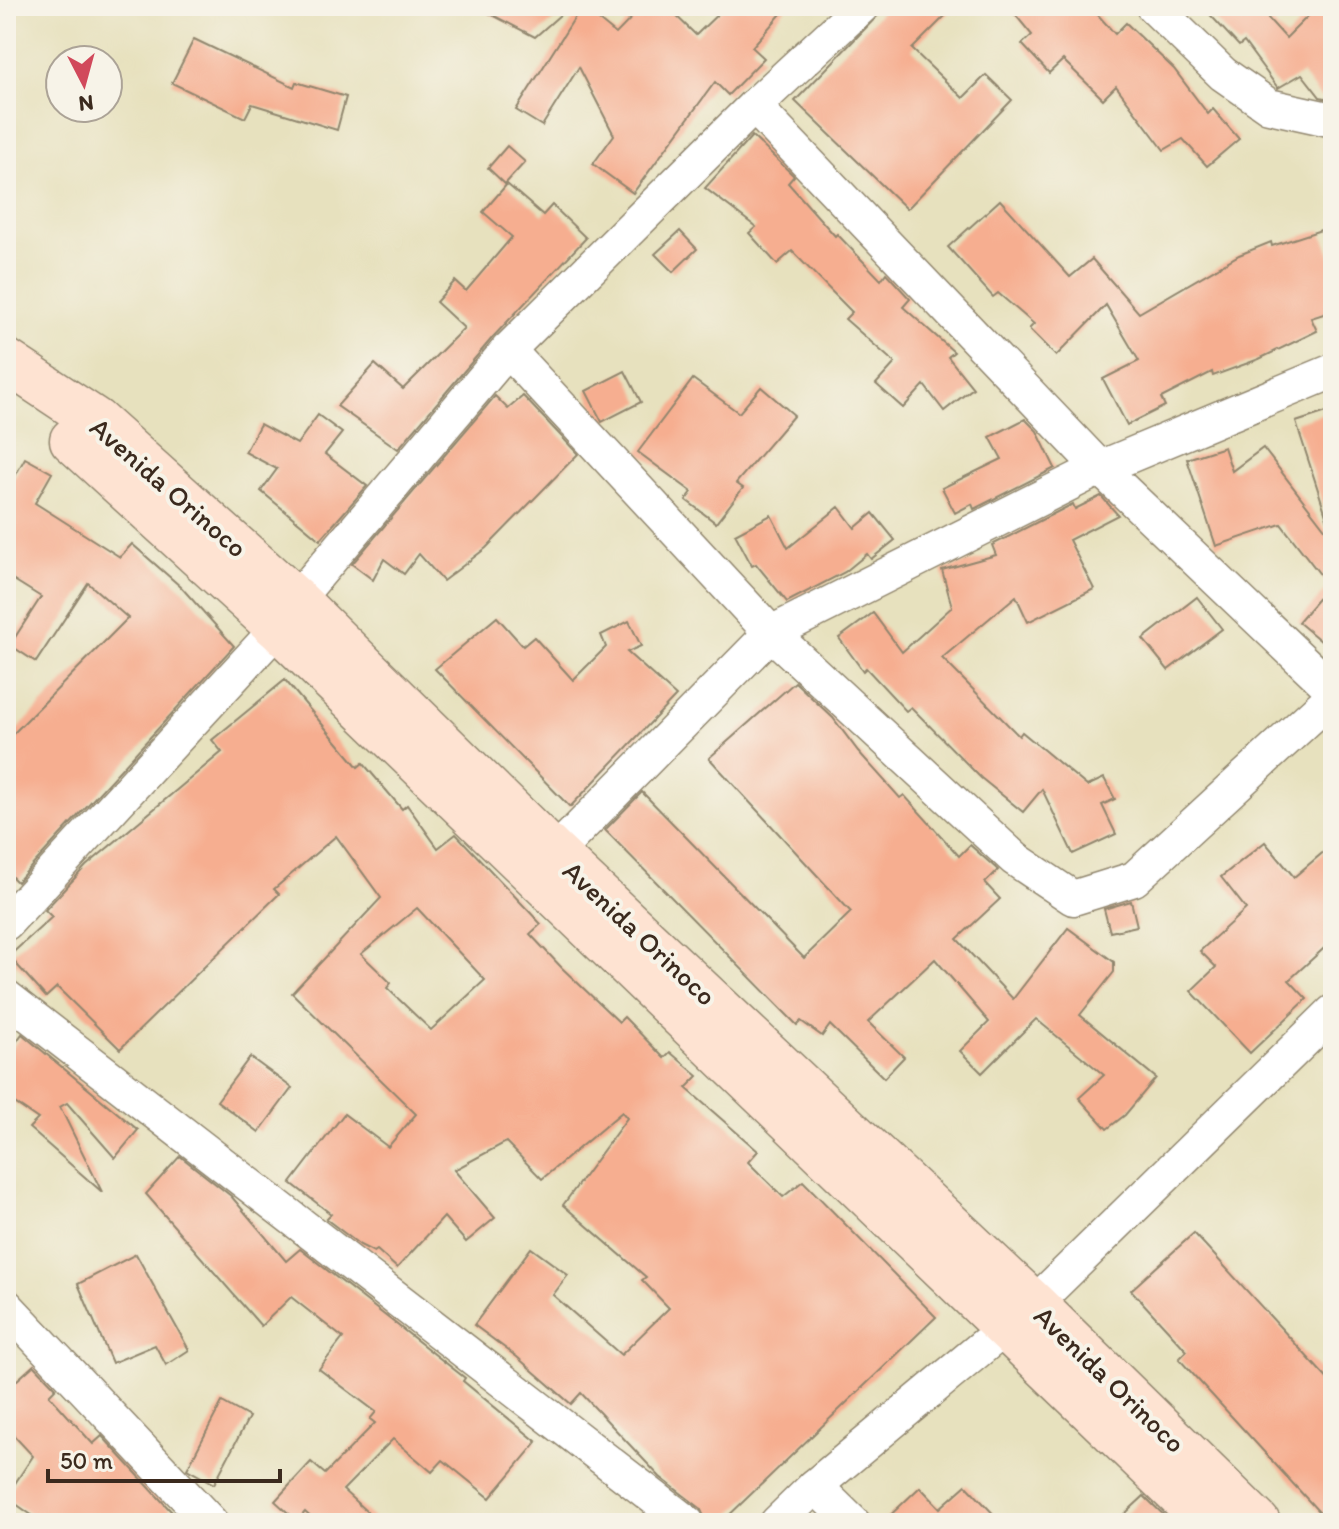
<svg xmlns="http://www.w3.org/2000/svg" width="1339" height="1529" viewBox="0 0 1339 1529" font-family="Itim,sans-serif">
<rect width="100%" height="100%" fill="#f7f3e8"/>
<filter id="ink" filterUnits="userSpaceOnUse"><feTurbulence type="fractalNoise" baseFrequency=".0125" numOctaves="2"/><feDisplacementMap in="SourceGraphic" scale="16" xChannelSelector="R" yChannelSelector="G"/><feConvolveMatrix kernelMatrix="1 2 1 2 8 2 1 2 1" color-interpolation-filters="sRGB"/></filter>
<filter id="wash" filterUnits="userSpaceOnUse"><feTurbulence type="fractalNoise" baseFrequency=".006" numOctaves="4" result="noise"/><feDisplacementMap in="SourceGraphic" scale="32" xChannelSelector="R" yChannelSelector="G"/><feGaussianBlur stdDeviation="1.8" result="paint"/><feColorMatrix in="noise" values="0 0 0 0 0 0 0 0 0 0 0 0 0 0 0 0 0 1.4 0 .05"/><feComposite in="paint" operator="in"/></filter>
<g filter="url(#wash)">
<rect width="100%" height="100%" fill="#e7e1be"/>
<g id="blocks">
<g fill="#f6ae90" fill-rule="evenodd">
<path d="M475,6h95l-35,31z"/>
<path d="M582,6l34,28 27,-28h23l30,29 30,-29h62l-36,41 12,11 -36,37 -13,-13 -82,111 -40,-29 21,-29 -35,-68 -37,59 -26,-16z"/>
<path d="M887,6h68l-43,43 51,49 23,-23 26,25 -105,109 -112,-108z"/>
<path d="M1008,6h82l25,28 11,-11 48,46 34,45 5,-5 26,30 -32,27 -24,-27 -19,11 -48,-64 -13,13 -40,-39 -14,13 -27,-29 10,-9z"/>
<path d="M1202,6h55l29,32 32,-32h15v94l-13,-3 -18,-23 -24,14 -34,-46 -5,4z"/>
<path d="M194,39l100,48 2,-5 50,15 -9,33 -85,-26 -7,14 -73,-35z"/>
<path d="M752,136l42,40 -6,7 47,53 2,-2 44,46 5,-7 24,26 -7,8 51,45 -6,5 25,31 -29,23 -20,-26 -21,23 -27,-24 19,-21 -50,-44 7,-7 -60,-61 -15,13 -28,-31 7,-6 -51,-39z"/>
<path d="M507,146l18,16 -20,22 -17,-16z"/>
<path d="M507,184l36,31 9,-10 34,33 -93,99 -95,112 -61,-43 38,-42 28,25 61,-61 -28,-26 19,-21 11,10 46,-54 -29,-25z"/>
<path d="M1000,200l70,77 22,-18 47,54 100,-58 32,-13 1,4 49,-16 12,32v49l-22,7 6,13 -58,28 -46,17 -1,-4 -51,26 4,8 -38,19 -24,-46 36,-18 -33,-56 -50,51 -27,-27 5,-5 -36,-31 -5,4 -45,-50z"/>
<path d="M680,231l17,18 -24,23 -18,-18z"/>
<path d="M625,371l16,31 -39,20 -16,-31z"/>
<path d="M693,379l46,34 22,-26 33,28 -58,68 7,5 -27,35 -30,-23 6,-8 -54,-40z"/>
<path d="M495,396l13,13 15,-13 55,58 -92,94 -43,33 -24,-27 -15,20 -20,-15 -11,21 -21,-16z"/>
<path d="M1333,410v110l-5,1 -32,-99z"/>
<path d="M318,415l24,18 -17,21 42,32 -47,54 -59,-49 16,-22 -32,-17 15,-28 37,20z"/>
<path d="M1025,419l12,12 18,37 -81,41 -2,-5 -17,9 -13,-25 60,-29 -12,-22z"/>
<path d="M1224,447l8,24 31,-23 70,91v112l-35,-29 31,-36 -48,-62 -65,22 -29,-87z"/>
<path d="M25,458l27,15 -17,30 85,54 12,-13 49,43 53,59 -217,236 -11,-11v-130l122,-123 -40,-35 -52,79 -26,-17 31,-48 -35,-22v-83z"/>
<path d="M1101,496l17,19 -49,25 25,49 -66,33 -12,-26 -74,62 77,78 3,-4 65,54 17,-8 11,21 -13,6 14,29 -43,20 -31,-65 -19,23 -42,-34 -70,-71 -5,4 -40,-43 -3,3 -24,-33 34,-25 29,39 50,-45 -10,-37 54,-15 -4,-10 81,-41 2,5z"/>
<path d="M839,507l16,21 18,-15 22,27 -24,19 -4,-5 -22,18 -58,30 -31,-38 -4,2 -17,-32 36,-19 17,33z"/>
<path d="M1197,597l25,32 -54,41 -25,-31z"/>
<path d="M497,617l26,29 11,-9 39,43 33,-33 -5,-12 28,-14 12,25 -14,6 49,44 -106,111 -135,-138z"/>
<path d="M285,680l73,87 5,-4 39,46 5,-4 31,43 18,-14 85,90 -11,10 32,34 57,54 5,-5 40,41 6,-6 28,24 -12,12 72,63 -10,11 35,35 20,-16 133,136 -215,206h-14l-7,-15 -40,-31 -79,-84 -10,11 -54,-47 -43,-32 57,-77 37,27 -15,20 68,60 48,-47 -27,-28 4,-3 -83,-72 64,-87 -5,-6 -80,67 -36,-37 -52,28 41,48 -29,24 -22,-25 -47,51 -20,-18 -3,2 -14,-7 -34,-26 5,-5 -40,-31 53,-69 44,33 28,-33 -124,-121 89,-95 -45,-62 -62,53 5,5 -159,155 -63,-62 -11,10 -37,-41 43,-39 -7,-7 41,-44 136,-114 -10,-12zM417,908l68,72 -54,50 -44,-42 4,-5 -30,-29z"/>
<path d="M795,682l38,36 25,33 42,47 4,-3 55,61 11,-11 28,25 -13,13 15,16 -43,40 56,60 55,-71 46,34v10l-34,43 76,63 -31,37 -18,14 -28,-31 25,-23 -68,-56 -54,54 -22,-22 29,-29 -54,-63 -67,63 36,35 -20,21 -54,-53 -8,11 -21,-15 -4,4 -192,-195 37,-38 162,166 47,-46 -142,-154z"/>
<path d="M1265,842l29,35 39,-33v96l-44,40 18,19 -57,54 -59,-62 25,-24 -16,-16 46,-42 -25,-32z"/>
<path d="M1131,901l6,25 -27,6 -6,-23z"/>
<path d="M22,1034l116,96 -23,28 -48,-55 -7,4 42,85 -73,-64 9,-9 -32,-22v-41z"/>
<path d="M250,1057l42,31 -33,44 -42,-31z"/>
<path d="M180,1156l51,40 55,65 14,-12 165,129 -2,3 74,61 -47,56 -47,-38 -11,12 -39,-33 -50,51 36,33h-62l-12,-11 -8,9 -22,-20 36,-39 14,12 50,-51 -5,-4 6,-7 -57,-43 24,-31 -52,-41 -30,29 -115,-132z"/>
<path d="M1194,1233l139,152v138h-4l-150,-164 8,-8 -56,-61z"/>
<path d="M136,1254l53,96 -23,15 -11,-20 -43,18 -34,-79z"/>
<path d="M34,1365l22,23 -7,7 44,49 9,-8 80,87h-139l-37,-26 27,-41 -27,-29v-37z"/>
<path d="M222,1402l27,15 -35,67 -27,-15z"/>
<path d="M966,1485l36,38h-120l38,-36 20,21z"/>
<path d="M1144,1496l28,27h-57z"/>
</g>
</g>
</g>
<g filter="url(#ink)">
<use href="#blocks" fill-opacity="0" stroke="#91866e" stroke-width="2"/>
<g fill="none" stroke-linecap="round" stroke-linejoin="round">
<g stroke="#91866e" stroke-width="37">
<g id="minor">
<path d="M1153,6l70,68 46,32 64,14"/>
<path d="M754,106l346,362 233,222"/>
<path d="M508,350l263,283 244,226 58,39 61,-19 199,-183"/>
<path d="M538,870l233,-237 329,-165 233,-97"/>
<path d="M6,923l272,-295 18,-28 212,-250 246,-244 108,-100"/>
<path d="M6,997l681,526"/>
<path d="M6,1306l205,217"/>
<path d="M815,1486l38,37"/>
<path d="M777,1523l38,-37 219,-182 299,-292"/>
</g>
</g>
<g stroke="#91866e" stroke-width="47">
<g id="secondary">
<path d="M6,361l89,59 201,180 258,253 480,451 224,219"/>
<path d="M72,440l206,188 930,895"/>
</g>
</g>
<use href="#minor" stroke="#fff" stroke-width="34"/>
<use href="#secondary" stroke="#fee3d2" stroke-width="44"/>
</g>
</g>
<g text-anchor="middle" stroke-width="8" stroke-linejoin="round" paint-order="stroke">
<g font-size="28" fill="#3b2a1e" stroke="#f7f3e8">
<text transform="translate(169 487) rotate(41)" y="10">Avenida Orinoco</text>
<text transform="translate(640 933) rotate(43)" y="10">Avenida Orinoco</text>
<text transform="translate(1110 1379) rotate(44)" y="10">Avenida Orinoco</text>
</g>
</g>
<rect width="1339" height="1529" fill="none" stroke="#f7f3e8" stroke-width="32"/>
<g transform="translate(84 84) rotate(174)"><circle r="38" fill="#f7f3e8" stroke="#aca397" stroke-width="2"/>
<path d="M0-6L14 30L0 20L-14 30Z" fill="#d1495b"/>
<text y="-12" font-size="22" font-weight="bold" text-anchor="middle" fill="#3b2a1e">N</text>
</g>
<path d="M48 1469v12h232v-12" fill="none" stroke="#3b2a1e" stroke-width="4"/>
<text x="60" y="1469" font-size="24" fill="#3b2a1e" stroke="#f7f3e8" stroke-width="6" paint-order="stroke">50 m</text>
</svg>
